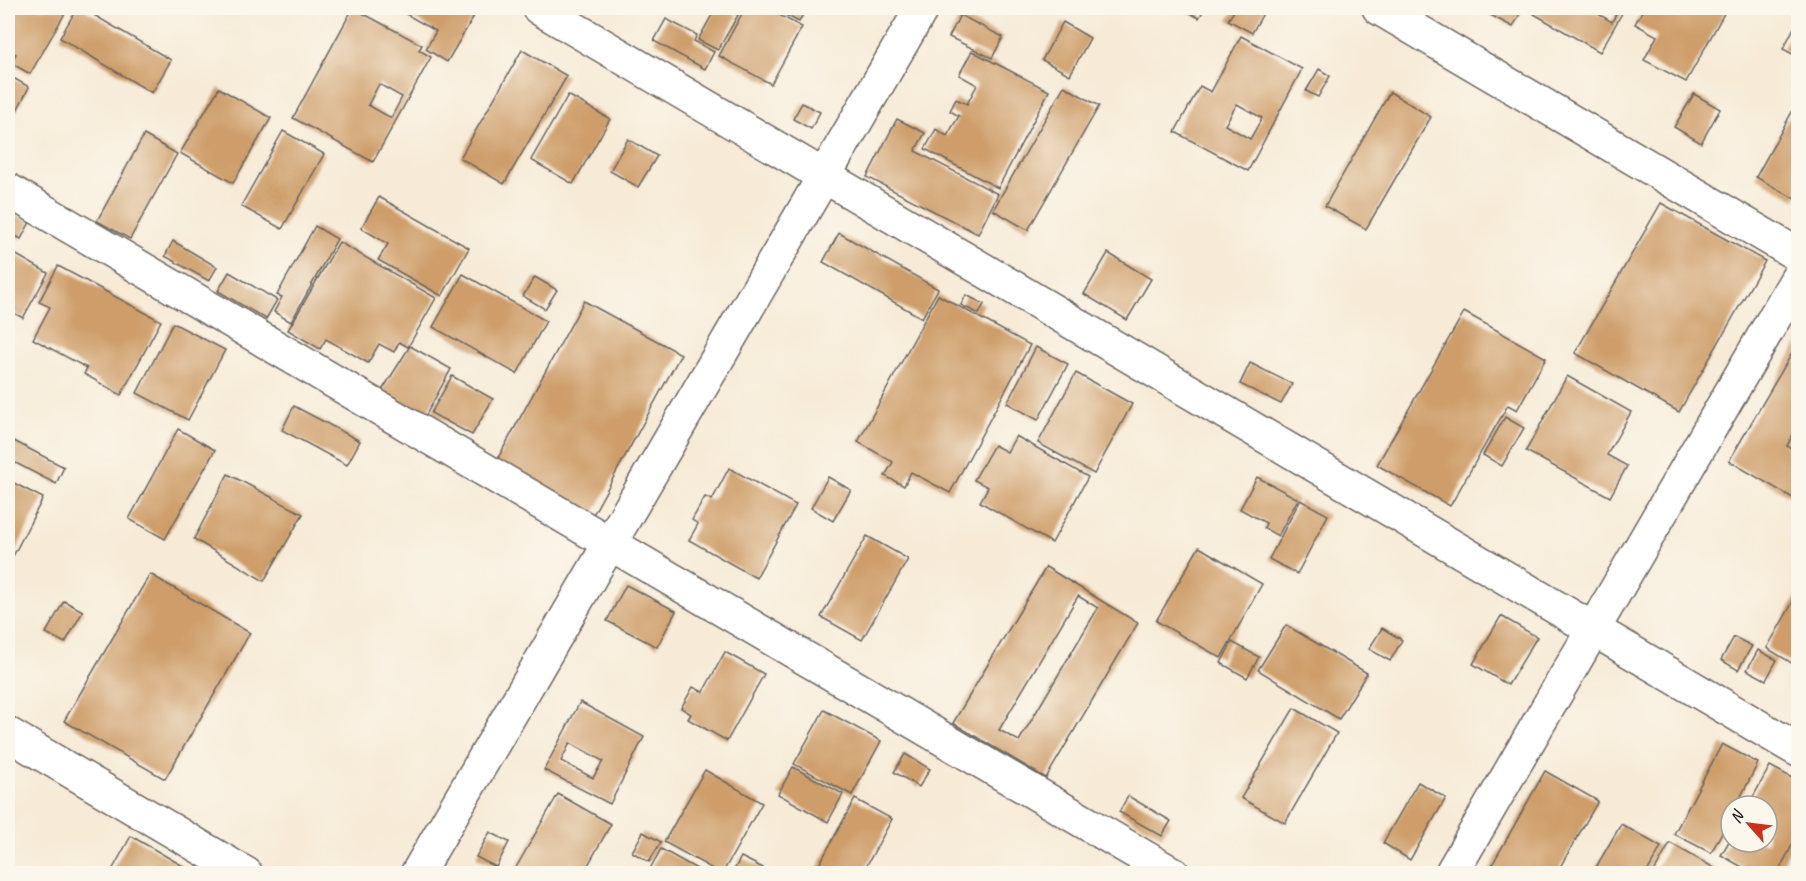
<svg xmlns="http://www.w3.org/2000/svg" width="1806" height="881" viewBox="0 0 1806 881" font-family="Caveat,sans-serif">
<rect width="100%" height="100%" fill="#fbf7ec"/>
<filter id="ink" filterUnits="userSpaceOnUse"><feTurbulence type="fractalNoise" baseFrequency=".0167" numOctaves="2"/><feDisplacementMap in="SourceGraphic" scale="12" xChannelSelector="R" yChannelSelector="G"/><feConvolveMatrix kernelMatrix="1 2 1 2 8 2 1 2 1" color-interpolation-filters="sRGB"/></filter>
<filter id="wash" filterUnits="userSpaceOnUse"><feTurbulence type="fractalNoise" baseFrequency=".008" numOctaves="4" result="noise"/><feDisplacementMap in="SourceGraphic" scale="24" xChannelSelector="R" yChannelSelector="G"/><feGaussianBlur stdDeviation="1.35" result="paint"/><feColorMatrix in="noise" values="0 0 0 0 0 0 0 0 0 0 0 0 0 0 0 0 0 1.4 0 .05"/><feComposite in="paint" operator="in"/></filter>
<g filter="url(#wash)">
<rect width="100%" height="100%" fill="#f7ebd8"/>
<g id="blocks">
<g fill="#ce9d69" fill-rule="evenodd">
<path d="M8,8h60l-38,66 -19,-11 5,-9 -8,-4z"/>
<path d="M77,8h5l89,52 -19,33 -92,-55z"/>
<path d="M353,8l69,37 -3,5 12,7 -58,105 -80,-44zM379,84l23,13 -11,21 -23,-13z"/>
<path d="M395,8h65l14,8 -27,46 -21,-13 10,-18z"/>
<path d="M716,8h8l14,7 -20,35 -20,-10z"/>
<path d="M745,8h21l36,19 -31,57 -52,-28z"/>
<path d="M772,8h34l-7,14z"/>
<path d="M1181,8h24l-6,10z"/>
<path d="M1236,8h30l-14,25 -24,-13z"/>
<path d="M1477,8h46l-10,19z"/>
<path d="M1538,8h50l24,14 7,-14h6l-25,44 -66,-38z"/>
<path d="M1644,8h83l-41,74 -42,-22 13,-24 -22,-12z"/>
<path d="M960,15l43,22 -11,21 -43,-21z"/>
<path d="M666,19l31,16 -3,6 20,11 -9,17 -51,-28z"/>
<path d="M1063,22l27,16 -20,37 -28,-15z"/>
<path d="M1796,24l2,1v32l-15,-8z"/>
<path d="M1241,36l61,33 -54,102 -73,-39 25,-46 11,6zM1237,104l25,14 -12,21 -25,-14z"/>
<path d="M522,50l45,26 -63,108 -44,-26z"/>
<path d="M972,51l77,40 -51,97 -73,-39 11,-20 11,7 12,-20 -9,-5 6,-12 11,5 10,-19 -18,-10z"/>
<path d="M1319,69l11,7 -12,21 -12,-6z"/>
<path d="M8,75l21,12 -21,41z"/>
<path d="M1064,86l35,20 -71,124 -35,-20z"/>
<path d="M219,88l52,30 -38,65 -53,-30z"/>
<path d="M1390,92l41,25 -65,112 -41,-23z"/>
<path d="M1694,94l26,15 -19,34 -27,-16z"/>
<path d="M568,95l42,24 -37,65 -42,-24z"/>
<path d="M1798,101v91l-3,7 -39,-22z"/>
<path d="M802,103l18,9 -9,17 -18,-10z"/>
<path d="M897,119l28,14 -10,18 83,43 -20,40 -111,-57z"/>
<path d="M283,131l41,23 -42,75 -41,-23z"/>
<path d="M144,135l33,19 -47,85 -33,-18z"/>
<path d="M628,139l29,17 -19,31 -28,-16z"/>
<path d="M379,197l90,51 -27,48 -64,-36 10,-16 -27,-16z"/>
<path d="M1661,203l104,58 -86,151 -104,-59z"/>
<path d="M12,212l18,10 -9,17 -13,-7v-11z"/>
<path d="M315,226l22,13 -46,83 -17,-10 8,-15 -5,-2z"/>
<path d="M839,233l99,56 -16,29 -99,-56z"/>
<path d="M173,241l44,26 -8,14 -44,-25z"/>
<path d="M339,242l97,56 -28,49 -9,-5 -5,10 -15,-8 -11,19 -42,-24 -6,10 -32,-19z"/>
<path d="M8,250l40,23 -25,45 -15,-8z"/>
<path d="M1108,253l43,26 -24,41 -43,-26z"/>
<path d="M58,266l103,55 -40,74 -37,-21 3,-6 -54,-29 17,-32 -11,-5z"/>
<path d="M229,272l48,28 -11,19 -48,-28z"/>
<path d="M463,274l83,47 -29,53 -84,-47z"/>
<path d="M535,277l22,13 -12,19 -22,-13z"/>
<path d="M938,295l92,50 -80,148 -39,-21 -7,14 -19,-10 8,-14 -35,-20z"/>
<path d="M966,295l18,9 -5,10 -18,-9z"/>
<path d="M584,301l97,53 -92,168 -97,-53z"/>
<path d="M1464,312l82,46 -29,52 -9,-5 -58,101 -73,-41z"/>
<path d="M173,323l52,27 -37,70 -51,-27z"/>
<path d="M1798,343v82l-11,21 11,6v49l-69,-40z"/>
<path d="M410,346l41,23 -30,55 -45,-24z"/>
<path d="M1036,347l32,17 -30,56 -31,-17z"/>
<path d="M1250,363l42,21 -11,20 -41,-20z"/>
<path d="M1076,373l56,31 -38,70 -56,-31z"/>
<path d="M452,376l41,23 -21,36 -41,-22z"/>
<path d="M1567,376l64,36 -24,43 20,11 -17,31 -84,-46z"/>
<path d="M294,406l66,35 -13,24 -65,-35z"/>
<path d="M1505,417l19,11 -22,38 -19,-11z"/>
<path d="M178,429l37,21 -50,89 -36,-20z"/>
<path d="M1016,436l72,41 -36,66 -72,-41 8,-15 -14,-7 20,-35 13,7z"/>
<path d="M14,441l50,26 -8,17 -48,-25v-7z"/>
<path d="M729,468l67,37 -40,73 -67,-38 9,-16 -6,-4 13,-23 7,3z"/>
<path d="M228,474l75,40 -39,67 -70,-42z"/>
<path d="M828,477l23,13 -18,31 -22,-13z"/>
<path d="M1257,477l41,22 -20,37 -14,-8 2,-5 -26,-14z"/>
<path d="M8,480l35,18 -35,68z"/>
<path d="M1300,500l28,15 -31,59 -28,-15z"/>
<path d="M867,536l41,23 -46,81 -41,-23z"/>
<path d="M1199,547l63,37 -41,74 -65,-37z"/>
<path d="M1046,567l92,56 -92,155 -93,-55zM1078,596l20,12 -79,133 -20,-11z"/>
<path d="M150,574l100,59 -85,146 -101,-58z"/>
<path d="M626,585l50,26 -19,36 -50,-26z"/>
<path d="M1798,593v74l-31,-19z"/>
<path d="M64,601l19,10 -18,32 -19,-10z"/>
<path d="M1501,616l36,21 -29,48 -35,-21z"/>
<path d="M1286,625l81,48 -28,46 -81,-49z"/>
<path d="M1382,628l20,12 -12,21 -21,-12z"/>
<path d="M1734,637l18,9 -14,24 -17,-10z"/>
<path d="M1232,642l27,15 -12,21 -26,-15z"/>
<path d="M1758,650l19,10 -11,20 -19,-10z"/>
<path d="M725,652l39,22 -37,67 -39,-22 3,-5 -10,-6 12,-21 10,5z"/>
<path d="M580,702l64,35 -34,67 -66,-34zM570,743l33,18 -10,17 -32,-17z"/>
<path d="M1294,708l43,25 -52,90 -44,-25z"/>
<path d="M824,710l57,31 -29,54 -58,-31z"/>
<path d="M1722,744l36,19 -22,43h-5v9l-20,38 -37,-19z"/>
<path d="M905,754l25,15 -11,18 -25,-15z"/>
<path d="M1770,766l28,15v53l-21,40h-23l-33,-19 10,-17v4h36v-36h-19z"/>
<path d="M793,767l50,27 -15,28 -50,-28z"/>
<path d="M705,770l57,33 -40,71 -58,-32z"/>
<path d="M1545,771l53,30 -42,73h-69z"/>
<path d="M1418,782l28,16 -36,62 -27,-17z"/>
<path d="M558,794l53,30 -28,50h-65l-4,-3z"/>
<path d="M1128,796l43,25 -9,15 -43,-24z"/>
<path d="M855,799l37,20 -30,55h-48z"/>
<path d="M1621,824l40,23 -15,27h-54z"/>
<path d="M490,832l19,10 -13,25 -20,-10z"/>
<path d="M643,832l18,10 -12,20 -17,-10z"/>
<path d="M131,836l66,38h-87z"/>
<path d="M1670,843l55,31h-72z"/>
<path d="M661,849l45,25h-59z"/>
<path d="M741,857l22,11 -2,6h-29z"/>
</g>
</g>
</g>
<g filter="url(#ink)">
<use href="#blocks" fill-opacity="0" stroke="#69645e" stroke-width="1.5"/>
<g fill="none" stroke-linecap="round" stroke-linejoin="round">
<g stroke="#69645e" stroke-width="36">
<g id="minor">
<path d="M539,8l1259,742"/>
<path d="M1379,8l419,247"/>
<path d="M8,190l1165,684"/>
<path d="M8,734l238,140"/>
<path d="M417,874l505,-866"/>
<path d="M1451,874l347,-597"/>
</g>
</g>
<use href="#minor" stroke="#fff" stroke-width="33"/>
</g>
</g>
<rect width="1806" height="881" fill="none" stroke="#fbf7ec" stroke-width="30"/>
<g transform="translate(1749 824) rotate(298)"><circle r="28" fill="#fbf7ec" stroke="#a29f99" stroke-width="1.5"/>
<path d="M0-4.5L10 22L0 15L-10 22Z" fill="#c8321e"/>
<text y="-9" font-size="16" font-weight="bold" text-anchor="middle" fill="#1c1c1c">N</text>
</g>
</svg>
